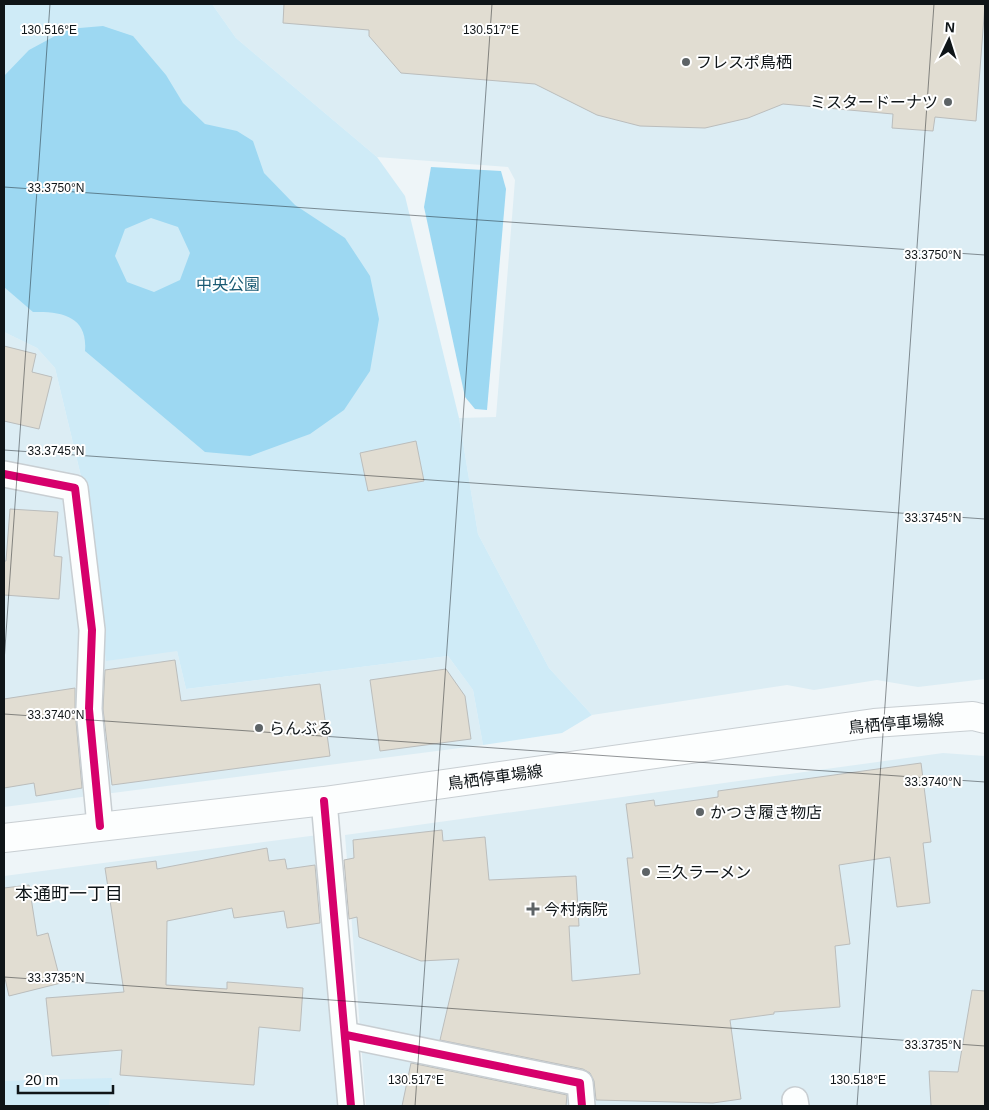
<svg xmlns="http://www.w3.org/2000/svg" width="989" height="1110" viewBox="0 0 989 1110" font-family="Arial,'Noto Sans JP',sans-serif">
<rect width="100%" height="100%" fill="#eef5f8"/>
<g fill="#dcedf4">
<path d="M212,4h773v675l-67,8 -41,-7 -63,10 -27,-5 -195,30 -43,-47 -71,-134 -19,-116 37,-1 19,-237 -7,-13 -131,-10 -141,-119z"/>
<path d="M4,332l33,16 18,20 30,125 92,158 9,38 262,-33 25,34 10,55 -479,62z"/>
<path d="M943,753l42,3v350h-619l-21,-271z"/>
<path d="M318,835l20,271h-334v-230z"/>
</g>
<g fill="#cfebf7">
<path d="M4,4h208l24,34 141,119 28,39 54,222 19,116 71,134 43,47 -30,18 -79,12 -10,-55 -25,-34 -262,33 -9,-38 -71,10 -21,-168 -30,-125 -18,-20 -33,-16z"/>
<path d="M112,1078l-3,28h-105v-25z"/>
</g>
<g fill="#9dd8f2" fill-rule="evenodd">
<path d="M103,26l30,10 33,39 17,28 22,21 32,7 16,10 11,32 31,32 50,33 25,38 9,43 -9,52 -26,39 -34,24 -60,22 -45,-4 -120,-101c3,-34 -22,-40 -52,-39l-29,-25v-211l25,-26 39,-21zM151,218l27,9 12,26 -10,27 -26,12 -27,-10 -12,-26 10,-27z"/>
<path d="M431,167l70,4 5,18 -19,221 -12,-1 -10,-12 -41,-190z"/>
</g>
<g fill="#e1ddd2" stroke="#bbbdbc">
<path d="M284,4h701l-9,117 -41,-4 -2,14 -41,-3 1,-14 -110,-10 -35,14 -43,10 -65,-2 -43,-11 -62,-31 -134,-11 -32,-37v-6l-86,-7z"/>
<path d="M4,346l32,8 -4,18 20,5 -13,52 -35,-8z"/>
<path d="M416,441l8,40 -56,10 -8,-38z"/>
<path d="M10,509l48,3 -4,44 8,1 -3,42 -55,-4v-34h2z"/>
<path d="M175,660l6,41 139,-17 10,72 -218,29 -9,-76 2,-39z"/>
<path d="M446,669l19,27 6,43 -91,12 -10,-71z"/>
<path d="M75,688v22l7,78 -46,8 -2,-13 -30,5v-89z"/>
<path d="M921,763l10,79 -8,1 7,60 -33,4 -7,-50 -51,8 11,79 -15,2 5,61 -66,5v2l-44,6 11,79 -28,4 -117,-3 -2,-19 -4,-8 -7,-4 -143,-29 19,-81 -38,2 -62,-24 -2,-20 -8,2 -5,-59 10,-2 -1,-18 89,-10 1,11 42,-4 4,43 87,-4 3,50h-10l3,55 68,-7 -13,-116h6l-7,-54 28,-4 1,6 63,-9v-6z"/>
<path d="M267,848l2,13 16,-2 2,10 28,-4 5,58 -33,5 -3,-17 -50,7 -2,-10 -65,13 -1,64 61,4v-7l76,6 -3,43 -41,-4 -5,58 -134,-10 2,-25 -70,6 -6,-58 78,-6 -19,-124 51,-7 1,8z"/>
<path d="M29,885l8,51 11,-3 13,50 -52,13 -5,-22v-86z"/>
<path d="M972,990l13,1v115h-54l-2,-35 29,1z"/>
<path d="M411,1063l156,32 -1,11h-164z"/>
</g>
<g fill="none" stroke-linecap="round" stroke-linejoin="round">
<g stroke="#c8ced2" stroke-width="28">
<g id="street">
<path d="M4,474l71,14 17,142 -3,79 11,117"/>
<path d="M324,801l27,305"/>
<path d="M346,1035l234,48 2,23"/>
<path d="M795,1100l1,6"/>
</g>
</g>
<g stroke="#c8ced2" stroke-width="30">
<path id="secondary" d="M4,838l320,-37 550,-78 99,-7 12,3"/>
</g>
<use href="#street" stroke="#fcfefe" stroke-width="25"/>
<use href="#secondary" stroke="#fcfefe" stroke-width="28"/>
<g stroke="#fff" stroke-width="11">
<g id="cycleway">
<path d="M4,474l71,14 17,142 -3,79 11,117"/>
<path d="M324,801l27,305"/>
<path d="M346,1035l234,48 2,23"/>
</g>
</g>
<use href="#cycleway" stroke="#d6006c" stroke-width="8"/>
</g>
<path fill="none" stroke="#0f1518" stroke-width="1" stroke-opacity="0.45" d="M4,187l981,68M4,450l981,69M4,662l46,-658M4,714l981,68M4,977l981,69M415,1106l77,-1102M857,1106l77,-1102"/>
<g fill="#5d6366" stroke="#fff" stroke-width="2">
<circle cx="686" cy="62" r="5"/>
<circle cx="948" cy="102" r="5"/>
<circle cx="259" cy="728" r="5"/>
<circle cx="700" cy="812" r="5"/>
<circle cx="646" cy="872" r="5"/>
<path d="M530.5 901.5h5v5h5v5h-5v5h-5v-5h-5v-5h5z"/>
</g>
<g text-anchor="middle" stroke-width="4" stroke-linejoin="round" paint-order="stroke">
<g font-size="16" fill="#0f1518" stroke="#fff" text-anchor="start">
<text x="696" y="68">フレスポ鳥栖</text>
<text x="938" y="108" text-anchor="end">ミスタードーナツ</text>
<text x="269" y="734">らんぶる</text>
<text x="710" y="818">かつき履き物店</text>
<text x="656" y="878">三久ラーメン</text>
<text x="544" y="915">今村病院</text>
</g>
<g font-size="16" fill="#1a5a73" stroke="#fff">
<text x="228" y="290">中央公園</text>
</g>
<g font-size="16" fill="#0f1518" stroke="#fff">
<text transform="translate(896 723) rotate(-5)" y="6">鳥栖停車場線</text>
<text transform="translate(495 777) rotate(-8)" y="6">鳥栖停車場線</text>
</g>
<g font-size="18" fill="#0f1518" stroke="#fff">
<text x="69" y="900">本通町一丁目</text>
</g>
</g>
<g font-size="12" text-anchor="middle" fill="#0f1518" stroke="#fff" stroke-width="4" stroke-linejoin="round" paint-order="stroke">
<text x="49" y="34">130.516°E</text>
<text x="491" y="34">130.517°E</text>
<text x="56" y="192">33.3750°N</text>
<text x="933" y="259">33.3750°N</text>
<text x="56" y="455">33.3745°N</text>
<text x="933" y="522">33.3745°N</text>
<text x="56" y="719">33.3740°N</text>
<text x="933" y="786">33.3740°N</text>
<text x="56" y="982">33.3735°N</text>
<text x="933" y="1049">33.3735°N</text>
<text x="416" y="1084">130.517°E</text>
<text x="858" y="1084">130.518°E</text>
</g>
<rect width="989" height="1110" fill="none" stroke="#0f1518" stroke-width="10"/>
<g transform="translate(949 40) rotate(4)" stroke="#ffffff" stroke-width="4" paint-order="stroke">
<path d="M0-4L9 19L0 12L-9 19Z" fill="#0f1518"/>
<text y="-8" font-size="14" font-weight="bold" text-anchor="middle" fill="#0f1518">N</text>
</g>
<path d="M18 1085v8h95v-8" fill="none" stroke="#0f1518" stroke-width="2.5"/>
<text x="25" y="1085" font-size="15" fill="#0f1518" stroke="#ffffff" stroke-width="4" paint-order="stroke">20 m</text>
</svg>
